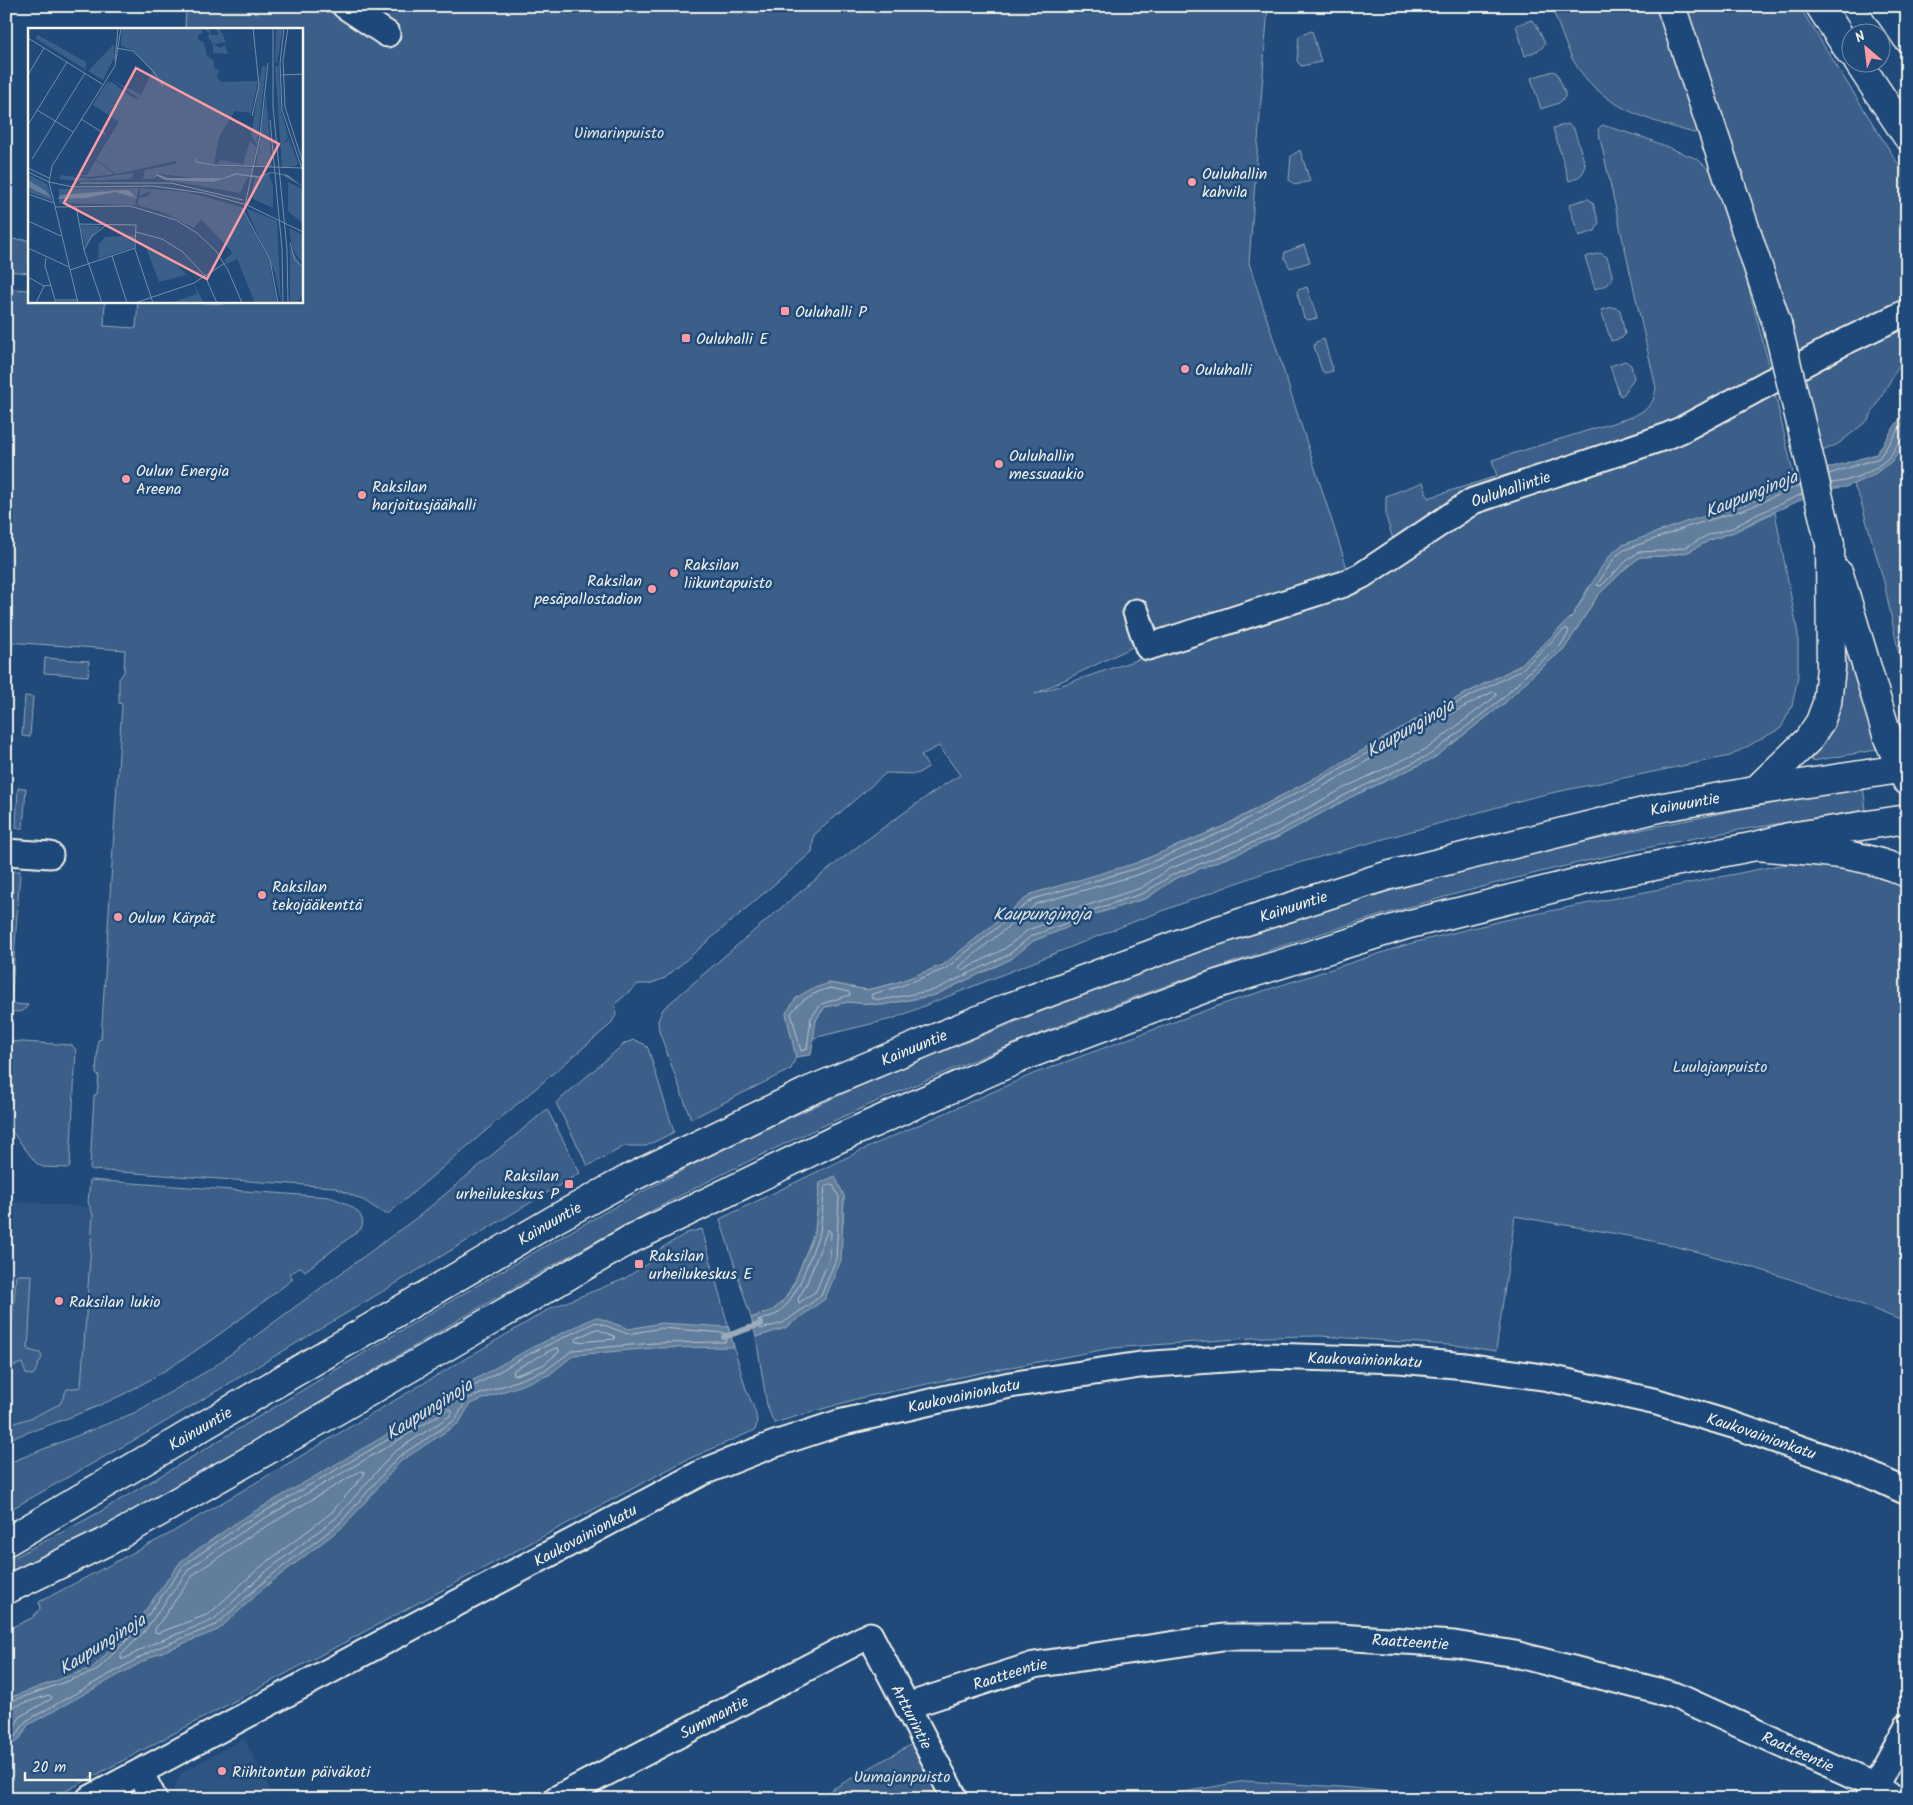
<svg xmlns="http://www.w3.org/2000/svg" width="1913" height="1805" viewBox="0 0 1913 1805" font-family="Kalam,sans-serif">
<rect width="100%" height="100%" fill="#1f4a7a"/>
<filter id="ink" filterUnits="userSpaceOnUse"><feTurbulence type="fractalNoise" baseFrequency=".02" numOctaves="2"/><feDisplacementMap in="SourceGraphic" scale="10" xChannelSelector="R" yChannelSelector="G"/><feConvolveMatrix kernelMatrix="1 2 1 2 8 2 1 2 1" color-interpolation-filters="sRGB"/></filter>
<g filter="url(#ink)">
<g fill="#2d5581">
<path d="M6,1201l113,8 -13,183 -100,40z"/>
<path d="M244,1738l31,61h-100l-1,-11 7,-15z"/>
</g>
<g fill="#3a5f88" stroke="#97a8b8">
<path d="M186,6h1082l-19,257 99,308 -178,58 -135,65 176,-59 159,-50 76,-56 23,-14 216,-77 90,-44 20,88 -51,23 -87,27 -69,56 -15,27 -31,31 -23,20 -97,50 -105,61 -95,50 -86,36 -157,74 -36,28 -47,18 -29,7 -37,-7 -44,30 10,44 -5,12 -100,50 -32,-88 -1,-10 5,-12c75,-64 148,-130 228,-187 23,-16 45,-33 69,-47l-21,-29 -18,9 7,12 -11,7 -31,-1 -72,62 -2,17 -147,126 -16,6h-11l-23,20 1,11 -6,10 -222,189 -5,-1 -18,-12 -32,-14 -241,-17 -2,-2 4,-73 3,-1 2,-19 -3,-1 2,-34 3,-1 21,-335 -3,-1v-24l5,-7 1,-22 -119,-8v-323h4l2,-30 17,1v11h76l-1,25 32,2 2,-27h38l47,3 1,-3h77v-272h-116z"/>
<path d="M1551,6h106l44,119 -3,7 -4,1c-48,-13 -95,-27 -121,-73 -9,-17 -14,-36 -22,-54z"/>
<path d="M1680,6h119l108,172v121l-71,33 -40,21z"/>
<path d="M1532,20l4,4 9,19 -4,6 -16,7 -9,-31z"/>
<path d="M1312,31l9,31 -20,4 -4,-5 2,-25z"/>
<path d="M1553,71l4,2 8,20v4l-6,6 -18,6 -10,-31z"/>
<path d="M1568,124l6,5 11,35c0,10 -6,14 -16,17l-16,-53z"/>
<path d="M1602,125l43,13 52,21 13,11 12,19 49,183 -94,49 -217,74 -28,18 -30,24 -9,2 -7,-22v-21l37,-14 5,16 69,-22 -5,-16 140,-43c16,-9 21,-10 24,-29l-58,-259z"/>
<path d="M1300,150l10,31 -15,4 -6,-5 2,-24z"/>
<path d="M1586,199h3l4,4 6,20 -4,8 -16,5 -10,-30 1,-2z"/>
<path d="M6,239l23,1v33l-23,-2z"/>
<path d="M1304,245l6,17 -20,6 -6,-11 1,-5z"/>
<path d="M1600,253l7,4 5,17v6l-6,5 -11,4 -10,-32z"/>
<path d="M1307,287l10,31 -9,2 -4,-2 -7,-25 1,-3z"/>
<path d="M1613,307l7,3 5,24 -3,4 -11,3 -10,-31z"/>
<path d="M1907,324v27l-39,69 -30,24 -18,8 -18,-75z"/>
<path d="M1324,339l9,32 -8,2 -3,-2 -8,-25 2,-4z"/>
<path d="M1625,361l6,4 3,13 -10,16 -4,2 -10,-30z"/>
<path d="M1907,439v246l-2,-1 -21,-102 -24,-83 -7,-15c29,-13 36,-19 54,-45z"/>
<path d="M1775,512l23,122v42l-6,30 -11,22 -51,28 -193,40 -271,76 -133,50 -241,97 -79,19 3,-18 9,-13 23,-5 34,3 53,-10 76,-36 22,-18 33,-13 17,-10 64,-20 27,-19 102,-41 73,-40 85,-40 72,-56 30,-30 29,-24 33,-53 28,-27 14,-11 24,-1 24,-4 22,-12 24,-8z"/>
<path d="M1849,648l27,102 -64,11 -1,-2 14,-17 10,-24 6,-69z"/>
<path d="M45,658l44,3 -1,15 -44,-3z"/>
<path d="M25,696l8,1 -3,40 -8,-1z"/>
<path d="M1863,787l3,23c-57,9 -114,17 -171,28 -206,40 -409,101 -605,176 -149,57 -296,121 -437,196 -93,50 -184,103 -274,157 -93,55 -185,113 -281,165 -30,16 -61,29 -92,44v-14c30,-17 60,-31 90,-48 196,-115 388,-239 589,-345 90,-47 185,-88 279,-126 128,-53 259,-103 392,-142 167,-49 336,-84 507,-114z"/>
<path d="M18,788h8l-3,40h-7z"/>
<path d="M1803,862c33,0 75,10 104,25v436c-84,-36 -180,-66 -268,-85 -41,-8 -83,-14 -124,-22l-19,135 -34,-5 -142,-10 -55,1 -153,11 -117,22 -135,28 -86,25 -7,-17 -11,-69 29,-9 58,-104 1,-28 -24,-13 -5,48 -20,50 -10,18 -12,11 -22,8 -31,-99 142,-69 171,-76 190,-70 189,-61 93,-23 270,-54z"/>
<path d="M11,871h9l-9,133 17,1c-5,9 -13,7 -22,6v-67z"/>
<path d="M634,1040l10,4 4,4 26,84 -28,14h-21l-37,20 -32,-63 69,-60z"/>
<path d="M6,1041l66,4 4,5 -6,115 -1,3 -26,-1 -7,-4 -30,-39z"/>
<path d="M547,1109l33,64 -435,261 -139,78v-48l128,-51 75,-43 210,-154z"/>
<path d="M90,1180l240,17c13,5 39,14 31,32l-56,42 -4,-4 -11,7 3,5c-53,41 -107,82 -167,114 -38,19 -79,33 -120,47v-14l27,-9 27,-13 7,-15 14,-2 12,-172 -5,-13z"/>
<path d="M702,1229c14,52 28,105 43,157 4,13 16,30 10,44l-69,30 -635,339h-45v-169l26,-12 8,-9 -1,-7 130,-68 382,-226 73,-29 26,-17 -2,-6 39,-23z"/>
<path d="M16,1275h16l-4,75 12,3 2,4 -8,17 -3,1 -5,-1 -4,-11 -16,5v-28l5,-1z"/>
<path d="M912,1744l28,55h-125z"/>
<path d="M1245,1781l97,6 121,12h-317z"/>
</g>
<g fill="#627e9d" stroke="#9cacbb">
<path d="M1907,408v31l-15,22 -20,15 -26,11 -20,2 -66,29 -26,14 -24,8 -22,12 -24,4 -24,1 -14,11 -28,27 -33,53 -29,24 -30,30 -72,56 -85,40 -73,40 -102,41 -27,19 -64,20 -17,10 -33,13 -22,18 -76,36 -53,10 -34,-3 -23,5 -9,13 -5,35 -15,2 -10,-44 10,-15 15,-9 19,-6 37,7 29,-7 47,-18 88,-71 105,-31 86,-36 95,-50 105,-61 97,-50 23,-20 31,-31 28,-47 11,-15 10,-8 66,-24 56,-16 78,-35 54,-16z"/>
<path d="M835,1176l9,20 -3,64 -16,39 -40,29 -29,9 -5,-19 22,-8 12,-11 10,-18 20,-50 5,-48z"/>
<path d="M596,1317l33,12 32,-6 67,4 6,20 -80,1 -80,7 -25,20 -79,29 -11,19 -58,38 -57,65 -73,56 -53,48 -61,24 -129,71 -9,15 -13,7v-48l87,-32 41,-41 47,-65 59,-41 146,-85 86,-54 57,-32z"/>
</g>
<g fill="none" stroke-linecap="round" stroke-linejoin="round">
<g stroke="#bac3ca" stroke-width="1">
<path d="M1829,474l50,-16 28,-41"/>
<path d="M1831,483c19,-1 44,-11 58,-26 6,-6 8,-18 18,-20"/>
<path d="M1800,485l-54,24 -56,17 -66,24 -9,7 -18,28 4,1 22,-22 15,-12 25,-1 23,-4 22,-12 24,-7 26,-14 44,-20"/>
<path d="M1565,629h3l1,3 -8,13 -29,24 -29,29 -72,56 -84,40 -73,40 -102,41 -28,18 -63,21 -17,10 -33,12 -23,19 -74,35 -53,10 -10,-2 1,-4 26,-7 47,-18 88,-70 105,-31 86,-37 95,-50 105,-61 97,-50z"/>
<path d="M1493,692l3,1v3l-68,52 -84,40 -73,40 -102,41 -28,19 -62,20 -18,10 -33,12 -24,19 -41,21 -3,-1v-3l76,-62 104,-30 87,-37 95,-50 105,-61z"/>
<path d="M1058,906l3,2 -3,3 -20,8 -3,-2v-2l5,-4z"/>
<path d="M830,988l19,4 1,3 -29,9 -10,14 -4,31 -6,2 -10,-38c11,-14 22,-20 39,-25z"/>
<path d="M830,1184l3,1 6,12 -3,62 -15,37 -38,27 -23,6 -2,-8 19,-7 12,-12 11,-19 20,-51 5,-45z"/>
<path d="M828,1230l3,2 -1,25 -14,34 -17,12 -1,-4 8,-14z"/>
<path d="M597,1329l17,7 1,3 -39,3v-3z"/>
<path d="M556,1348l3,1v3l-16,13 -27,10 -3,-1 1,-4z"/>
<path d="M449,1409l4,2 -3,5 -56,36 -58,66 -72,55 -51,47 -61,24 -28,15h-3v-4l22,-22 46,-64 57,-40 146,-85z"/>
<path d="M361,1471l3,1v3l-33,38 -72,55 -50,46 -51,19 -3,-1v-3l39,-55 56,-38z"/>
<path d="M6,1703l90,-32 42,-42 46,-64 59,-41 146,-85 85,-53 57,-33 65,-31 32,12 33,-6 64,5 2,7 -2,2 -71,1 -81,7 -27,20 -79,29 -12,21 -57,37 -58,66 -72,55 -52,47 -61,24 -129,72 -10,15 -10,6"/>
<path d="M6,1709l43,-14 3,2 -1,2 -30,17 -10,15 -5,3"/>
</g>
<path stroke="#9cacbb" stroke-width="6" d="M724,1337l37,-13"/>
<g stroke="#f4f1e8" stroke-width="29">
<g id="minor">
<path d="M345,6l42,28"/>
<path id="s1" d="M1136,612l12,35 196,-63 17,-8 112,-75 192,-64 16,-7 161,-87 65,-31"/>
<path d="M6,852l44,3"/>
<path id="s2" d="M907,1706l127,-41 189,-28h115l116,7 61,10 159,41 201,91 18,13"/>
<path d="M140,1772l14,27"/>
<path id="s3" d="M89,1799l614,-327 69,-27 67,-22 109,-25 62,-13 130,-20 127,-9 132,4 67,6 83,12 108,24 76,23 120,42 54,25"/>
<path id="s4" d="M556,1799l314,-164 85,164"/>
<path d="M1868,1799l39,-72"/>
</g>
</g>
<g stroke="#f4f1e8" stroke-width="31">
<g id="trunk">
<path id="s5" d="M6,1542l551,-324 71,-39 181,-88 198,-83 193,-72 186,-60 277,-69 92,-16 152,-23"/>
<path d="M6,1590l104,-50 198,-113 323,-188 204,-99 192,-85 187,-70 192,-60 197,-49 153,-30 33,-9 118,-18"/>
</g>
</g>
<g stroke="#f4f1e8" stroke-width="31">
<g id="motorway">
<path d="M1671,6l106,318"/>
<path d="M1820,6l30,46"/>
<path d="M1885,6l22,32"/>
<path d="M1858,62l49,74"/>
<path d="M1839,574l49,164 19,43"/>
<path d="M1755,791l53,-51 12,-18 7,-19 4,-35 -1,-124"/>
<path d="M1756,846c50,5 104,5 151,27"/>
</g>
</g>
<use href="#minor" stroke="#1f4a7a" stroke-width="25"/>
<use href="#trunk" stroke="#1f4a7a" stroke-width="28"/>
<use href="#motorway" stroke="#1f4a7a" stroke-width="28"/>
<g stroke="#f4f1e8" stroke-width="31" stroke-linecap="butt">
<path id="motorway-bridge" d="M1777,324l53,220"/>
</g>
<use href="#motorway-bridge" stroke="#1f4a7a" stroke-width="28"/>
</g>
</g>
<g fill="#ff9aa2" stroke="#1f4a7a" stroke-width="2">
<circle cx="1192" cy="182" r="5"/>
<rect x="780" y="306" width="10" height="10" rx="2.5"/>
<rect x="681" y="333" width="10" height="10" rx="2.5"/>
<circle cx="1185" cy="369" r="5"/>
<circle cx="999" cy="464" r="5"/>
<circle cx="126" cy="479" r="5"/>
<circle cx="362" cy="495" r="5"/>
<circle cx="674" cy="573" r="5"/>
<circle cx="652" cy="589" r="5"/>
<circle cx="262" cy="895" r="5"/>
<circle cx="118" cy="917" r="5"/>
<rect x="564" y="1179" width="10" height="10" rx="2.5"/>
<rect x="634" y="1259" width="10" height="10" rx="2.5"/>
<circle cx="59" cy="1301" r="5"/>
<circle cx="222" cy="1771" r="5"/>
</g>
<g text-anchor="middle" stroke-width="5" stroke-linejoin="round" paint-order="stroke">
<g font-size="16" fill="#e1e2de" stroke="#1f4a7a">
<text x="619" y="138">Uimarinpuisto</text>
<text x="1720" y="1072">Luulajanpuisto</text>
<text x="902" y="1782">Uumajanpuisto</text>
</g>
<g font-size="16" fill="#f4f1e8" stroke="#1f4a7a" text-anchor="start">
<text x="1202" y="179">Ouluhallin<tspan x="1202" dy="18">kahvila</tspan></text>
<text x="795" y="317">Ouluhalli P</text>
<text x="696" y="344">Ouluhalli E</text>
<text x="1195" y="375">Ouluhalli</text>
<text x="1009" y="461">Ouluhallin<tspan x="1009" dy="18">messuaukio</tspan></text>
<text x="136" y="476">Oulun Energia<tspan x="136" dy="18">Areena</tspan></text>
<text x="372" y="492">Raksilan<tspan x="372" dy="18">harjoitusjäähalli</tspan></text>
<text x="684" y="570">Raksilan<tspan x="684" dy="18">liikuntapuisto</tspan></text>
<text x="642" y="586" text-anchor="end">Raksilan<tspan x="642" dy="18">pesäpallostadion</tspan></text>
<text x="272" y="892">Raksilan<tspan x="272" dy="18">tekojääkenttä</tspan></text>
<text x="128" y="923">Oulun Kärpät</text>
<text x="559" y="1181" text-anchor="end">Raksilan<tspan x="559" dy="18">urheilukeskus P</tspan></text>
<text x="649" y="1261">Raksilan<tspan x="649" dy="18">urheilukeskus E</tspan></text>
<text x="69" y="1307">Raksilan lukio</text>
<text x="232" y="1777">Riihitontun päiväkoti</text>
</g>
<g font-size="16" fill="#f4f1e8" stroke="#1f4a7a">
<text dy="6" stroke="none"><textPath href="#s1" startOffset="436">Ouluhallintie</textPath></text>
<text dy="6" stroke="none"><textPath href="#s5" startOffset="1845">Kainuuntie</textPath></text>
<text dy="6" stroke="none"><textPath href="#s5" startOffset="1440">Kainuuntie</textPath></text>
<text dy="6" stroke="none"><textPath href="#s5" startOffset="1035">Kainuuntie</textPath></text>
<text dy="6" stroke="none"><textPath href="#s5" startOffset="630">Kainuuntie</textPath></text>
<text dy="6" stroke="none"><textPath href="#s3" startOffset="1372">Kaukovainionkatu</textPath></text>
<text dy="6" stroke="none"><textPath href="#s3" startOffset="968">Kaukovainionkatu</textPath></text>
<text dy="6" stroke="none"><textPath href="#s5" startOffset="225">Kainuuntie</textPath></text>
<text dy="6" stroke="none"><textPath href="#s3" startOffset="1778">Kaukovainionkatu</textPath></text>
<text dy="6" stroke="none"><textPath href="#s3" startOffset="562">Kaukovainionkatu</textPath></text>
<text dy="6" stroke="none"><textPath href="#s2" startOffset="512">Raatteentie</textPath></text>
<text dy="6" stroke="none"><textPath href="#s2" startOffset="108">Raatteentie</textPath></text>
<text dy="6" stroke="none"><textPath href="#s4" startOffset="178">Summantie</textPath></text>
<text dy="6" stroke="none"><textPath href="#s4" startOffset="446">Artturintie</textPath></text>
<text dy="6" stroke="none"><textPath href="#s2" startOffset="918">Raatteentie</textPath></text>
</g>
<g font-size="18" font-style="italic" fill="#dee0dd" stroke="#1f4a7a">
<text transform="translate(1751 494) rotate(-22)" y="6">Kaupunginoja</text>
<text transform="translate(1410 728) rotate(-30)" y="6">Kaupunginoja</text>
<text x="1042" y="920">Kaupunginoja</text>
<text transform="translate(429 1409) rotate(-32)" y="6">Kaupunginoja</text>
<text transform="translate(102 1644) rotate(-32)" y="6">Kaupunginoja</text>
</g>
</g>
<g transform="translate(28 28)">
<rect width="275" height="275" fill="#1f4a7a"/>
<path d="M94,0l79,1 2,4 -5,2v4l6,4 3,13 6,4 2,9h4l-2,8 4,5 37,-1 -7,32 -16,-2 -16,26 -5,27 -23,-2 24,4 38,2 -2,7 -16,-2 -12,5h-29l-35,-4 -7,5h-9l2,-9 31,-6v-3l-60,13 -20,-15 23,-37 -26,-17 10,-17 4,-6h5l21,16 7,1 -29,-20 30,16 11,-23 -19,-22 -12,-4zM175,0l7,2 1,5h8l-3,-6h4l6,13 -12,2 6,4 5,-3 3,9 -15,-1v-9l-6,-8 3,-2zM248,0h7l-6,35 -2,-1zM10,7l48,27v8l-51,-32zM86,16v14l-11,22 -15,-9zM234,38h4l-9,79 -6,-10zM247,38h4l2,44 7,27 -4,7 5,-5 9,24 -2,3 -14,2zM238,66l6,73 -16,-1zM222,113l6,6 -3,19 -35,-2 2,-4 23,4zM68,132l18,14 -24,3 -18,-2h15zM105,145l-1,6 -53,2 -20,-2 2,-4 29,4zM0,146l19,10 6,17 -25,-9zM241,146l4,12v22l-18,-8 -4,-5 4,-17zM208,147l12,2 -8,16 -85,-15 58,4zM260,154l15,7v35l-15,-13zM111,160l-4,17 -76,-2v-14zM113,160l46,4 54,15 28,54 8,42h-22l-18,-44 -10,5 -3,-4 9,-7 -32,-34 -7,9 -29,-15 -28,-8 2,-7 9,-2 3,-5 -12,5zM218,180l31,13 4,82 -6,-30zM52,197l21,1 -16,20zM261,200l14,7v30l-11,-17zM107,207l-1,12 -36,12 1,-15 6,-7zM109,216l35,16 22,22 -8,-7 -27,7 -13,-34zM262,220l13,19v26l-5,10h-8zM166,256l10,19h-34l27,-9z" fill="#3a5f88"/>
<path d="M244,144l16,3 15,12 -20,-12 -11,-2 -15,5 -21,-3 -23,7 -47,-2 -9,-4 -4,3 4,-5 11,4h55l12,-5 23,3zM0,152l18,11 5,7 -23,-11zM94,162h6l9,8 -22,-6 -28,6 -29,1 2,-4z" fill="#627e9d"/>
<path fill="none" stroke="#748da6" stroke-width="1" d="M245,0v79l14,142 1,54M256,0l-4,35 2,47 21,62M260,0l-5,32 2,47 18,56M0,10l74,46M88,20l17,3 21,21 9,14M87,33l3,-33M0,47l16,-27M254,47l21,-1M9,82l36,22M224,88l7,-31 -6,-57M53,91l24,15M242,92l12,129 1,54M0,97l39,-63M4,131l53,-86M168,131v3l17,3 89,3M0,140l21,10M0,144l21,10M21,154l24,5 80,-1 51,7 43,12 56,27M52,155h91l72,17M0,166l26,9M24,166l26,109M24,167l-3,-13 3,-16 63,-100 6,-38M48,178l8,44 18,53M27,179l75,-1 46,14 21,13 19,18 12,19 14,33M214,180l28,52 8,43M216,182l16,-74 8,-73M0,193l33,15M51,196l57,1 -1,24 18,54M108,204l26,7 21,13 22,24 12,27M262,215l5,17 8,7M0,220l41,19M56,222l8,-14 13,-10M84,228l15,47M18,230l-1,8 11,37M42,242l65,-22M0,249l16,9 7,-1M28,272h22M8,275l8,-17M107,275l59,-20 31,-20"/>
<path fill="#ff9aa2" fill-opacity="0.15" stroke="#ff9aa2" stroke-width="2.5" d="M108,40l143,76 -72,135 -143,-76z"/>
<rect width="275" height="275" fill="none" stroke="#f4f1e8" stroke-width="2.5"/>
</g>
<rect width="1913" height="1805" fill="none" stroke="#1f4a7a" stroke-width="25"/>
<rect x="12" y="12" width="1888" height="1780" fill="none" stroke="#f4f1e8" stroke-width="2" filter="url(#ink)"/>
<g transform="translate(1866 48) rotate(332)"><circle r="24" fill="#1f4a7a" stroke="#748da6"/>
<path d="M0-4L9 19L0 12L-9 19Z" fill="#ff9aa2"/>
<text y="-8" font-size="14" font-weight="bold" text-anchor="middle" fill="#f4f1e8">N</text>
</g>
<path d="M25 1772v8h65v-8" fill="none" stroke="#f4f1e8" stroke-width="2.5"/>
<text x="32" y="1772" font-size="15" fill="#f4f1e8" stroke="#1f4a7a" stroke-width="4" paint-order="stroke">20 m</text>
</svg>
